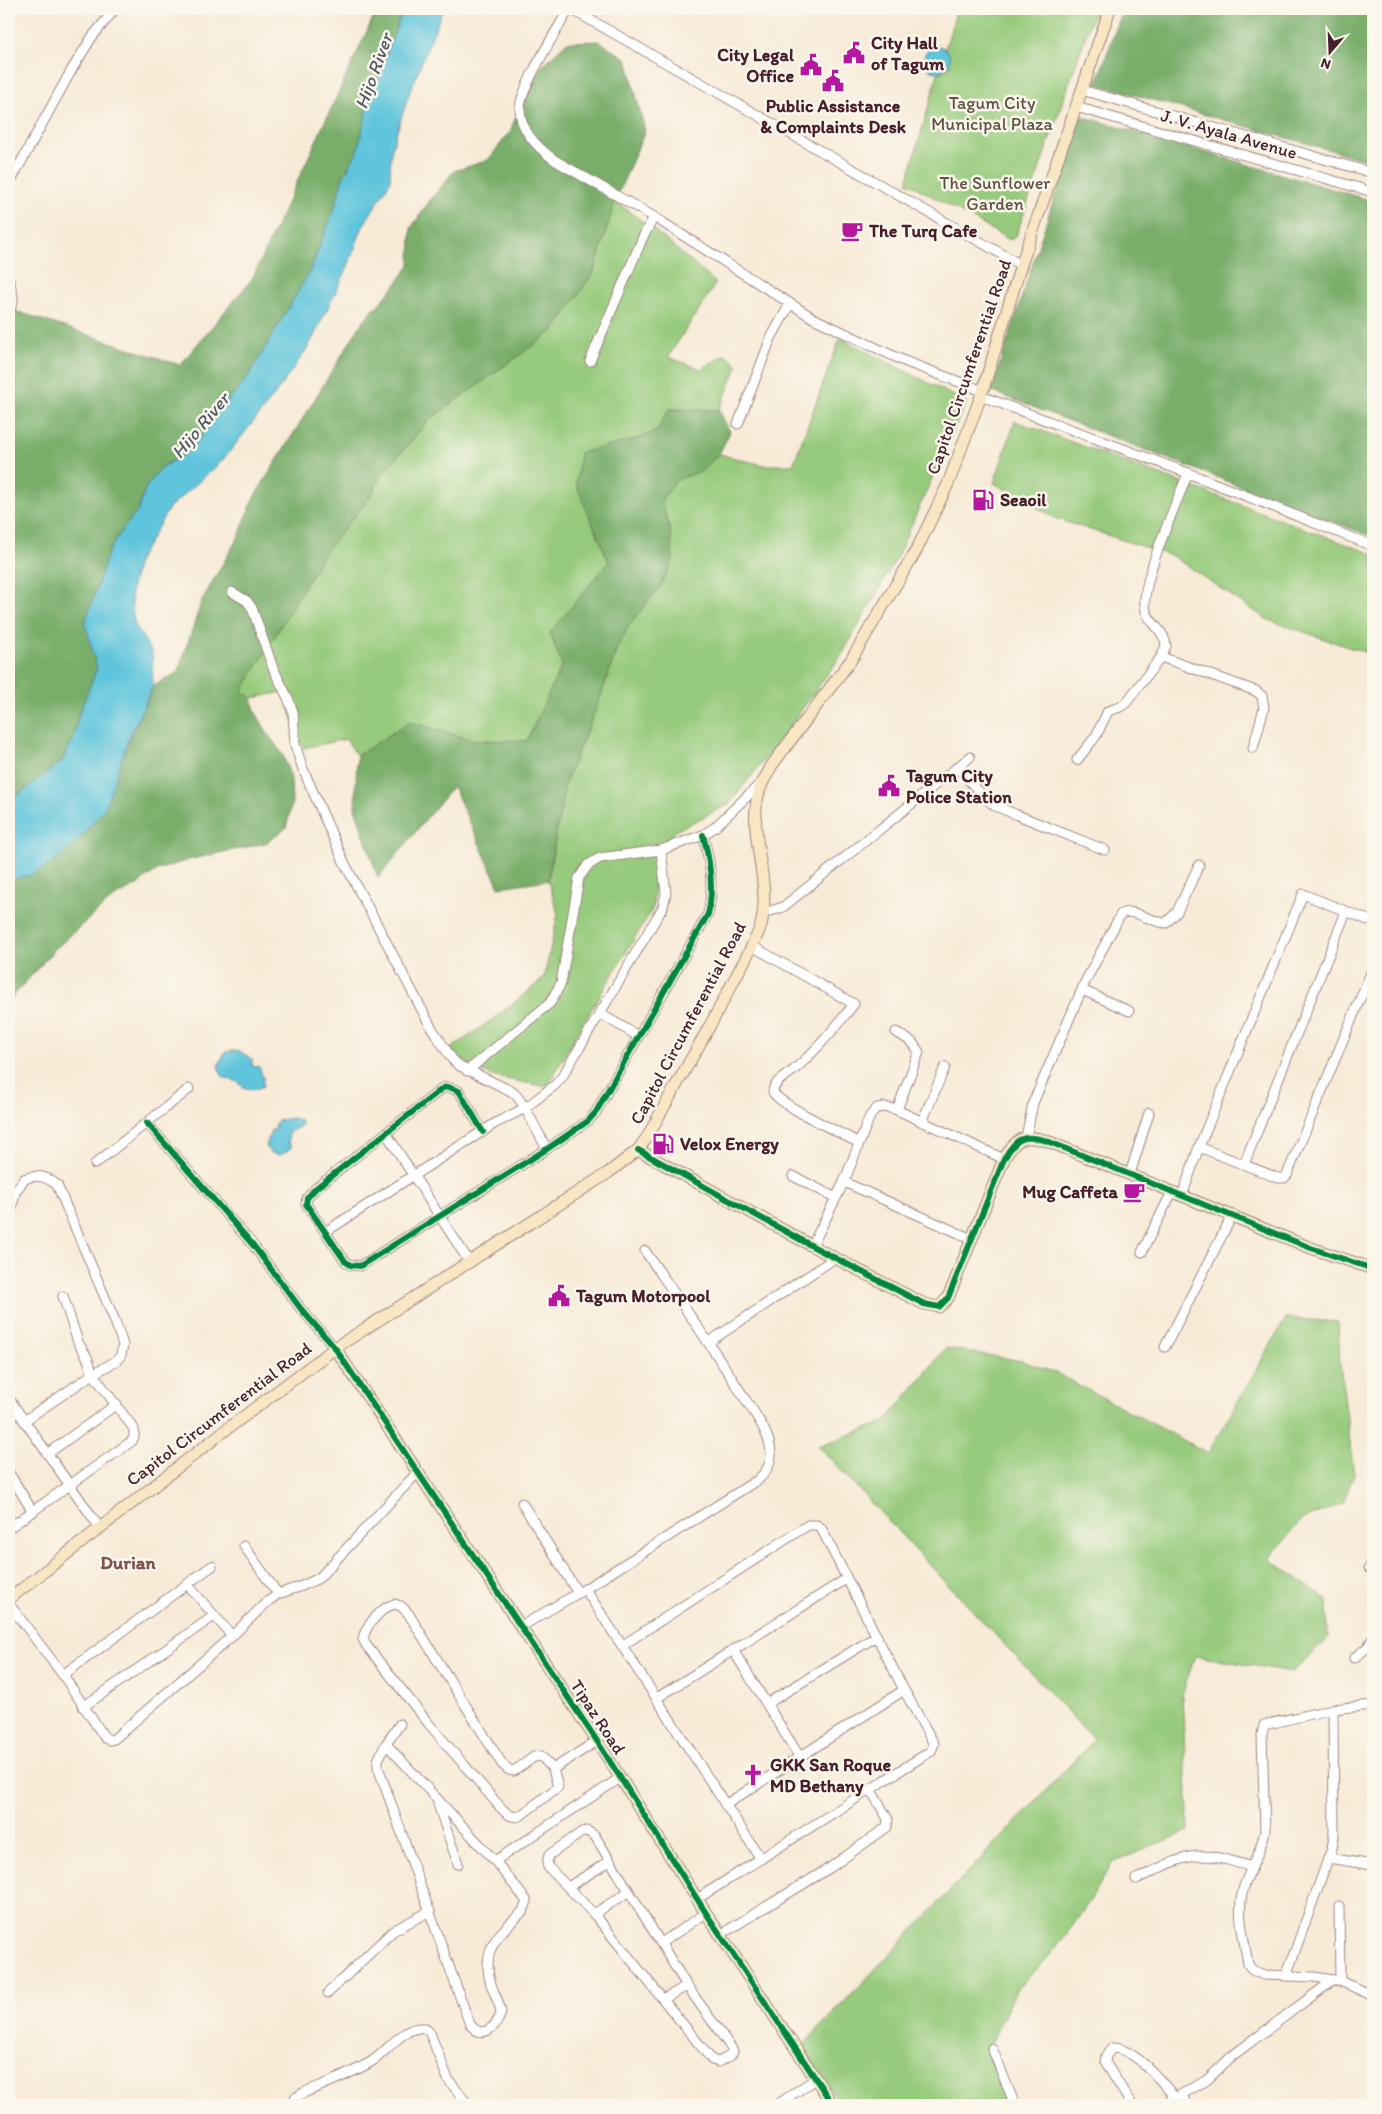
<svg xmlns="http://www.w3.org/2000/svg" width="1382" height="2114" viewBox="0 0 1382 2114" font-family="Itim,sans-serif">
<rect width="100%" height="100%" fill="#fbf7ec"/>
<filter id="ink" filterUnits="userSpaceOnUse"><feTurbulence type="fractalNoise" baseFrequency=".02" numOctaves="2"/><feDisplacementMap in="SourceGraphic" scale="10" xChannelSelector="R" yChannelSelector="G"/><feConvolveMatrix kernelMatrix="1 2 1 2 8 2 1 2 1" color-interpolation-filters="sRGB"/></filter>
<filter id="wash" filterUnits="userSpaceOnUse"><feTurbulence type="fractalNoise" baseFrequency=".0096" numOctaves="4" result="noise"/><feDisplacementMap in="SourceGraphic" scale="20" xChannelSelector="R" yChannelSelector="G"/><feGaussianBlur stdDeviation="1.12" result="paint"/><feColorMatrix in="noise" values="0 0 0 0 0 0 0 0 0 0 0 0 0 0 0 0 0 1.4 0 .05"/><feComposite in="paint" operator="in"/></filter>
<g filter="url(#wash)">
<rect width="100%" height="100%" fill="#f7ebd7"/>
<g fill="#96ca7b" stroke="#707453">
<path d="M957,9h138l-79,227 -4,3h-4l-101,-57 31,-109 6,-2 6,-6 -3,-15 -2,-1z"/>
<path d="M615,201l38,28 63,54 -48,74 33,12 25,-15 12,11 -19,45 -50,-1 -12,22 -24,9 -57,44 33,78 -59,71 12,32 -35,76 -53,-1 -65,-18 -52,34 -11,-17 -43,9 -19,-56 -32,6 -11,-6 83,-139 46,-56 13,-24 47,-54 123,-88 41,-59z"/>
<path d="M840,338l126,64 -68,153 -55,98 -67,92 -47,59 -52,26 -21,21 -3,57 -74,122 -32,57 -51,-10 -18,-7 -29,-20 51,-36 44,-36 14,-64 -10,-34 17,-97 36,-87 16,-48 12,-23 15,-20 27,-71 -10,-34 16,-20 24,-9 18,-17 44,11h30z"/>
<path d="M1015,421l358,133v100l-22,-6 -85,-29 -94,-63 -115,-37 -63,-36z"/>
<path d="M1286,1318l52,4 2,42 14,110 -11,29 -42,17 -32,39 58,40 1,40 -36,33 -97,-16 -13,39 7,136 -77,32 -21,36 -22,32 -24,30 -28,28 -27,56 15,60h-165l-38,-59 292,-306 -276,-294 67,-24 61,-74 76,13 34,12 152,80z"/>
</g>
<g fill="#78ae6b" stroke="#61664b">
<path d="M374,9h29l-34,94 -12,49 -15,28 -6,25 -27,68 -61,104 -33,39 -13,20 -17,18 -24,13 -15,20 -8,24 -16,19 -13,21 -24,72 12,45 -18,46 -6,26 -12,22 -52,40v-493l171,56 72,-86 121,-261z"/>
<path d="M1123,9h250v153l-277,-78z"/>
<path d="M599,41l28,18 18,72 -30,70 -21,71 -41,59 -123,88 -47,54 -13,24 -46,56 -82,139 10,6 3,13 13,23 15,21 8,23 1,26 -6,24 -20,15 -74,16 -35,11 -20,15 -22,12 -22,18 -39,35 -45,51v-121c37,-9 55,-25 80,-52l64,-142 25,-14 24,-72 38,-66 13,-35 110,-178 26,-28 21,-28 1,-37 20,-29 23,-28 34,-11 22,-28 13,-34 18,-31 26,-25z"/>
<path d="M1081,116l292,85v336l-382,-146z"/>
<path d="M669,409l50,1 11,22 -11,22 -18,17 -24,9 -16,20 10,34 2,26 -11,24 -33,41 -12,23 -16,48 -36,87 -17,97 -49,7 -46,-101 -75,92 -23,-70 2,-52 52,-34 65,18 53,1 35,-76 -12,-32 59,-71 -33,-78 4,-31 53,-13 24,-9z"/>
</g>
<g fill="#5fc5dc" stroke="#547284">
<path d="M403,9h40l-34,85 -14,43 -4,15 -1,30 -27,44 -16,43 -38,77 -36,51 -43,54 -10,12 -51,45 -31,53 -7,30 1,15 2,17 18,30 1,33 -24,51 -24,71 -32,38 -20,16 -22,13 -22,5v-78l52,-40 12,-22 6,-26 18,-46 -12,-45 24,-72 13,-21 16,-19 8,-24 16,-20 23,-13 17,-18 13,-20 33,-39 61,-104 27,-68 6,-25 15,-28 12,-49z"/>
<circle cx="937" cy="59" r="13"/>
<path d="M238,1050l14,9v7l7,1 4,10v9l-10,4 -10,-3 -5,-5 -15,-5 -5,-11 7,-14z"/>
<path d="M292,1118l9,2v6l-12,6 -1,10 4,5 -11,8 -11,-2 -4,-7 5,-16h6l-3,-5 5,-5z"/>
</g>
</g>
<g filter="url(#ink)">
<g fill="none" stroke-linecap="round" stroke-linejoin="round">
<g stroke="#a08581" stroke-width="11">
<g id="street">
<path d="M569,9c-12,21 -49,79 -49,100 0,22 19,40 36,52l98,56 159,101 91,43 79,30"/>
<path d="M571,9l450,256"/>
<path d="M1082,90l291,83"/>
<path d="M1076,107l297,85"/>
<path d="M9,184l62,-113 21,-34 23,-28"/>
<path d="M9,280c2,10 8,21 0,29"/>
<path d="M590,361l53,-124 11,-20"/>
<path d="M981,396l207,77 185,73"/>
<path d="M738,424l33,-86 19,-34"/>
<path d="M232,592l15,9 5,7 21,60 15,30 5,14 2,33 8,24 41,93 87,165 21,32 6,6 53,26 6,5 8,12 30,-23 7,-8 101,-170 3,-14 -5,-43"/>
<path d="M1161,657l95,34 6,5 2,12 -11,40"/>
<path d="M1077,760l19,-24 12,-25 12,-4 6,-4 35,-46 5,-11c-1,-17 -20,-24 -21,-40 -3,-27 32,-104 43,-133"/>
<path d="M957,767l26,29 12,10 110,44"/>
<path d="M763,911h8l12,-4 187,-150"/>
<path d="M752,946l102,58c-18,23 -36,45 -58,64 -7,7 -23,13 -23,24 7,14 69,41 86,51"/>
<path d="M1082,990l47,21"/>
<path d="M599,1013l39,23"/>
<path d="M896,1032l16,10 7,10 -22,58"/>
<path d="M467,1071l83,-68 11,-20 18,-105 9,-13 12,-7 61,-8 42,-15 12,-8 47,-45"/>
<path d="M922,1122l23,-55"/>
<path d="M147,1123l106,122 48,64 34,39"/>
<path d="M483,1132l-24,-41 -11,-4 -5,1 -127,100 -9,10 -1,6 39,57 5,4 10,1 187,-117 41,-28 8,-9 11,-20 101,-178c6,-25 2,-54 -5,-79"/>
<path d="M386,1133l84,130"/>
<path d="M1026,1137l7,-34 53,-123 35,-66c12,-7 31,9 45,9l11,-11 22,-47"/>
<path d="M1199,1147l79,31h6l3,-3 86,-207"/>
<path d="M95,1164l94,-75"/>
<path d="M1244,1164l102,-252"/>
<path d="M1130,1174l19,-61"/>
<path d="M793,1176l43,22"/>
<path d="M844,1182l128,57"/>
<path d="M1182,1196l17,-49 104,-253 70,28"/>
<path d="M9,1220l6,-27 9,-14c13,-5 22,-3 33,6l58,136 8,24 -2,10 -5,6 -23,13 -69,47"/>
<path d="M325,1232l169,-108 31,-16 22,41"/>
<path d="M812,1246l32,-64 26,-66 7,-8 8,-1 12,3 107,49"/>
<path d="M1142,1252l30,-60"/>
<path d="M709,1342l126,-84"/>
<path d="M1165,1347l67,-131"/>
<path d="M9,1399l91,129"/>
<path d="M47,1454l70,-50"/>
<path d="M9,1473l24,39"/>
<path d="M522,1503l56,90"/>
<path d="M9,1528l123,-87 2,-4v-8l-41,-55 -6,-17 -9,-15 -15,-46"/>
<path d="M244,1546l34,48"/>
<path d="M1369,1568l4,-4"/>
<path d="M188,1585l44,51"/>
<path d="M585,1589l176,270"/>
<path d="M9,1604l54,71 42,63 5,2 4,-1 118,-103 34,-33 12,-9 24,-8 17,-8 99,-106"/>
<path d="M394,1604l7,2 7,7 94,151 7,6 5,1 20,-14 7,-1 12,13 5,18 -38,29c-9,2 -13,-2 -19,-8l-72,-84 -63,-79 -3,-6c2,-13 18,-31 31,-35z"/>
<path d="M520,1627l65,-38 174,-110c8,-8 13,-16 12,-27 -2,-22 -20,-43 -31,-61 -30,-48 -63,-94 -95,-140"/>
<path d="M623,1645l185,-120h9l4,3 83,162 30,54 -3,7 -234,148"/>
<path d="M733,1650l66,106"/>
<path d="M1354,1658l14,-11 5,-9"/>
<path d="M63,1675l149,-109"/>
<path d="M657,1698l189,-119"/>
<path d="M768,1703l109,-67"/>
<path d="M1373,1705l-40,4 -69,16 -2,10 3,96c-4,22 -18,41 -23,63 -5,22 3,49 6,70l4,6 12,5 50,2 26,4 33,15"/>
<path d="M83,1707l131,-91"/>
<path d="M386,1744l14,-20"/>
<path d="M553,1769l44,-28"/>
<path d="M438,1804l20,60"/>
<path d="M725,1805l179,-115"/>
<path d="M587,1831l8,5 92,150 43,60 3,6 -3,4 -11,6 -7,-2 -118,-146 -46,-47 -1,-4 2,-8 33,-23z"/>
<path d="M1328,1858l45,7"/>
<path d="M495,1861l-109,-117 -8,16v7l91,255c10,19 27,7 32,-9 -1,-10 -7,-19 -10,-29 -11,-36 9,-51 32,-73l3,-7v-4l-31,-39 125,-83"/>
<path d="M1136,1879c19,-8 41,-22 62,-23 18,-1 37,6 54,11"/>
<path d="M568,1887l42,-26"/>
<path d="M1339,1906l1,75"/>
<path d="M594,1914l34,-22"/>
<path d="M720,1935l111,-68 56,-40 1,-8 -18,-30"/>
<path d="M661,1943l45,-30"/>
<path d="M1286,1976l46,-128 2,-12 -1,-127"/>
<path d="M328,1993l65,-62 37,-20"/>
<path d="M663,1999l24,-13"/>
<path d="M992,2048l23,57"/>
<path d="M1182,2095l5,10"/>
<path d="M292,2105l3,-7 8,-5c24,-10 49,-19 71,-33 15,-11 31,-35 51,-32l5,5 18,46 20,26"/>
<path d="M777,2105l38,-26"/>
<path d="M1132,2105l-27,-43 1,-6 6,-8c22,-1 51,35 64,51"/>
<path d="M1163,2105l44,-25 25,-24 100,-75"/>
</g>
</g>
<g stroke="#a08581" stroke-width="13">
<g id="secondary">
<path d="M638,1150l174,96 112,58 15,3 9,-9 56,-139c12,-22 20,-25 43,-18l264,107 62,21"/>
<path d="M335,1348l262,393 109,172 127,192"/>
<path d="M9,1599l214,-167 112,-84 273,-175 30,-23 10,-14c27,-50 57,-99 83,-150 10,-20 23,-40 30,-61 11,-43 -13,-90 -3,-129 2,-11 9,-21 14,-31l79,-105 65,-109 32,-67 33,-88 40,-131 89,-256"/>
</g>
</g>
<use href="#street" stroke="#fff" stroke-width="9"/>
<use href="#secondary" stroke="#f9e7c3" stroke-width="11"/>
<g stroke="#fbf7ec" stroke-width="9">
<g id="cycleway">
<path d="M147,1123l106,122 48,64 34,39 262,393 109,172 127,192"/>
<path d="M483,1132l-24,-41 -11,-4 -5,1 -127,100 -9,10 -1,6 39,57 5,4 10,1 187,-117 41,-28 8,-9 11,-20 101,-178c6,-25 2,-54 -5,-79"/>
<path d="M638,1150l174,96 112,58 15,3 9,-9 56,-139c12,-22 20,-25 43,-18l264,107 62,21"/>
</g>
</g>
<use href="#cycleway" stroke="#00873e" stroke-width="6"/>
</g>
</g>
<defs>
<g id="civic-bare" transform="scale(1.725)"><path d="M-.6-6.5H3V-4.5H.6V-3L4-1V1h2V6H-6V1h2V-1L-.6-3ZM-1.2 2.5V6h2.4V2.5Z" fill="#b5179e" stroke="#fbf7ec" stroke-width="2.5" paint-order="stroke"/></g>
<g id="cafe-bare" transform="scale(1.725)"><path d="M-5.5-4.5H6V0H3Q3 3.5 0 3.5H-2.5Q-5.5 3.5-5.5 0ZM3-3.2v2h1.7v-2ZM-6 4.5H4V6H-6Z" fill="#b5179e" stroke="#fbf7ec" stroke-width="2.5" paint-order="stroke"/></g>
<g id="fuel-bare" transform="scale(1.725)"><path d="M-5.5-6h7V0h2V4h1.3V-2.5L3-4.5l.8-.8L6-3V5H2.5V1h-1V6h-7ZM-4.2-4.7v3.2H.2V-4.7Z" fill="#b5179e" stroke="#fbf7ec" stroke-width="2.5" paint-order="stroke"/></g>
<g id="church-bare" transform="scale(1.725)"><path d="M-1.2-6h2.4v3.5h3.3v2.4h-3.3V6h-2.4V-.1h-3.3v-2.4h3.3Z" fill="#b5179e" stroke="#fbf7ec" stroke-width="2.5" paint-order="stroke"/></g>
</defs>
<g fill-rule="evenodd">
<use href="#civic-bare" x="854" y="53"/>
<use href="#civic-bare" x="811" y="65"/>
<use href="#civic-bare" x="833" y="81"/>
<use href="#cafe-bare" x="852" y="231"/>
<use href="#fuel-bare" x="983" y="500"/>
<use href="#civic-bare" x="889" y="786"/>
<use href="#fuel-bare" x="663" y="1144"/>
<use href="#cafe-bare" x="1134" y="1192"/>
<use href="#civic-bare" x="559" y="1296"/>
<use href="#church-bare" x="753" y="1775"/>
</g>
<g text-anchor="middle" stroke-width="5" stroke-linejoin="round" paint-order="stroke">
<g font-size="18" font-weight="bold" fill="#4a1f2b" stroke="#fbf7ec" text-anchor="start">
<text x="871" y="49">City Hall<tspan x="871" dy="21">of Tagum</tspan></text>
<text x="794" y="61" text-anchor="end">City Legal<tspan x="794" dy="21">Office</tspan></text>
<text x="833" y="112" text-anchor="middle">Public Assistance<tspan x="833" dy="21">&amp; Complaints Desk</tspan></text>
<text x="869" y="237">The Turq Cafe</text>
<text x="1000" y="506">Seaoil</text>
<text x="906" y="782">Tagum City<tspan x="906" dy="21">Police Station</tspan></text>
<text x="680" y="1150">Velox Energy</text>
<text x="1118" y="1198" text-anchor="end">Mug Caffeta</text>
<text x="576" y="1302">Tagum Motorpool</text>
<text x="770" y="1771">GKK San Roque<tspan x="770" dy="21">MD Bethany</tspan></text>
</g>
<g font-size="18" fill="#615243" stroke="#fbf7ec">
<text x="992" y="109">Tagum City<tspan x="992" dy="21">Municipal Plaza</tspan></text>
<text x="995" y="189">The Sunflower<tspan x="995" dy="21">Garden</tspan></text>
</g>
<g font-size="18" fill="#4a1f2b" stroke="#fbf7ec">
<text transform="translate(1229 134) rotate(16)" y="6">J. V. Ayala Avenue</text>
<text transform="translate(969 367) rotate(-71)" y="6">Capitol Circumferential Road</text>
<text transform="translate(688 1023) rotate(-62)" y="6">Capitol Circumferential Road</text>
<text transform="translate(219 1414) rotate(-37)" y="6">Capitol Circumferential Road</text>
<text transform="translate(598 1717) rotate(57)" y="6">Tipaz Road</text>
</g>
<g font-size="19" font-style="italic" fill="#515969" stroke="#fbf7ec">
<text transform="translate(373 71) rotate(-70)" y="7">Hijo River</text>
<text transform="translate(200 425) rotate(-50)" y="7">Hijo River</text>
</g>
<g font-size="19" font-weight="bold" fill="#86504e" stroke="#fbf7ec">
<text x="128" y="1569">Durian</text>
</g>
</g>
<rect width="1382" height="2114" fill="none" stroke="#fbf7ec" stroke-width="30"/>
<g transform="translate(1330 52) rotate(199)" stroke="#fbf7ec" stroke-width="4" paint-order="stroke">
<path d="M0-4L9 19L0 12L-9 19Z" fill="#4a1f2b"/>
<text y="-8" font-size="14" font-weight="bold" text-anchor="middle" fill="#4a1f2b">N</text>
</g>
</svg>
